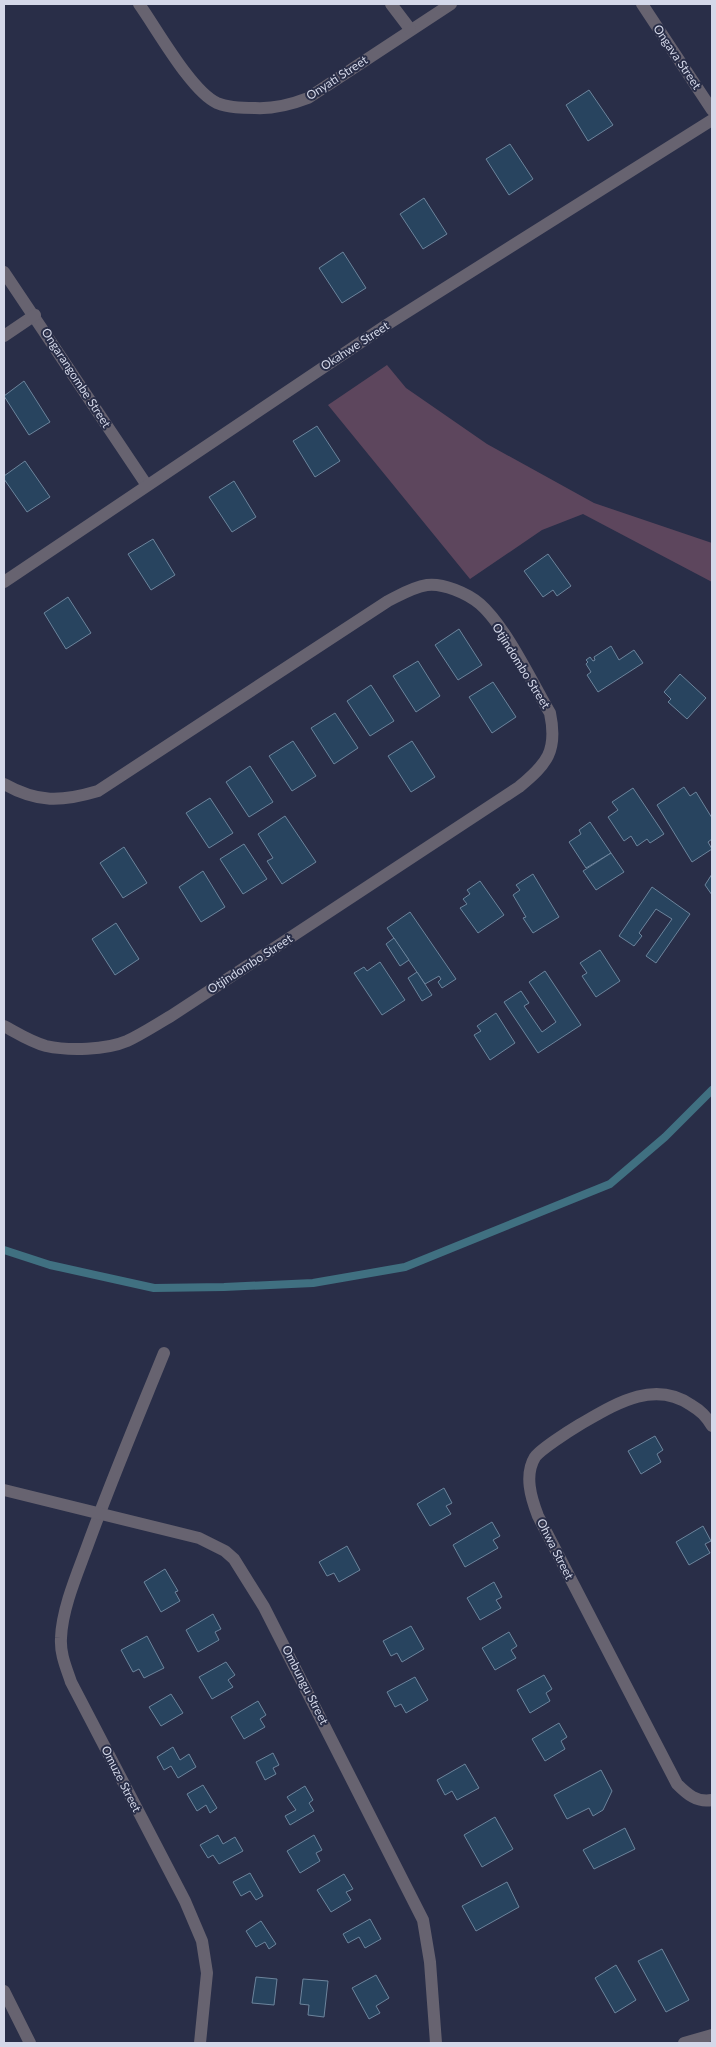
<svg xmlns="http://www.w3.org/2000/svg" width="716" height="2047" viewBox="0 0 716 2047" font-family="Lato,sans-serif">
<rect width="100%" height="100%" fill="#292e48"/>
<path fill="#5d465d" d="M387,365l19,23 81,56 107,59 118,40v39l-129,-68 -41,16 -72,49 -142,-174z"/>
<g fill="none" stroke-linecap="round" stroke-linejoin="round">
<path stroke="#407081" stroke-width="8" d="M4,1250l46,15 104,23 70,-1 89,-4 92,-16 205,-83 55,-47 47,-47"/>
</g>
<g fill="#28445f" stroke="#6c849c">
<path d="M589,90l24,35 -25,16 -22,-36z"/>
<path d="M510,144l23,35 -24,16 -23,-36z"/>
<path d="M424,198l23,36 -24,15 -23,-35z"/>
<path d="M343,252l23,36 -24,15 -23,-35z"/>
<path d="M24,381l26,41 -21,13 -25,-39z"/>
<path d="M317,426l23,35 -25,16 -22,-36z"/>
<path d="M25,461l25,36 -23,15 -23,-33v-3z"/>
<path d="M234,481l22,36 -24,15 -23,-35z"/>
<path d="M153,539l22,36 -24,15 -23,-36z"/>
<path d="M548,554l23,32 -14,10 -4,-6 -10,7 -19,-26z"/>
<path d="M68,597l23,36 -25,16 -22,-36z"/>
<path d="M459,629l23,36 -24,15 -23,-35z"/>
<path d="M611,646l8,14 15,-10 9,13 -45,29 -11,-17 4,-3 -5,-8 2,-2 -2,-2 4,-3 3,4 2,-1 -1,-3z"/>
<path d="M418,661l22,35 -24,16 -23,-36z"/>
<path d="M680,674l26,24 -19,21 -19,-17 3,-3 -7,-7z"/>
<path d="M493,682l23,35 -24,16 -23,-36z"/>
<path d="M371,685l23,36 -24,15 -23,-35z"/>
<path d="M335,713l23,35 -24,16 -23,-36z"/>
<path d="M293,741l23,35 -24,15 -23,-35z"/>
<path d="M412,741l23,36 -24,15 -23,-36z"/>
<path d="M250,766l23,36 -24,15 -23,-35z"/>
<path d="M684,787l6,9 6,-4 16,26v21l-4,3 4,7 -20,13 -35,-57z"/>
<path d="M633,788l31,46 -14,9 -3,-4 -10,7 -6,-10 -7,5 -16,-24 10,-7 -6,-8z"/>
<path d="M210,798l23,35 -24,15 -23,-35z"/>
<path d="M285,816l31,46 -34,22 -15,-23 6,-3 -15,-24z"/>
<path d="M590,822l21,31 -25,15 -17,-26 12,-8 -2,-4z"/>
<path d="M244,844l23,35 -24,15 -23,-35z"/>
<path d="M124,847l23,36 -24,15 -23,-35z"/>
<path d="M611,853l13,19 -28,18 -13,-19z"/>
<path d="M203,871l22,36 -24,15 -22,-35z"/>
<path d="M533,874l26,43 -26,16 -10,-15 3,-1 -13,-22 7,-5 -4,-5z"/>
<path d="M712,874v21l-7,-10z"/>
<path d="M480,881l24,34 -26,18 -18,-25 7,-4 -4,-5 7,-5 -3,-4z"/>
<path d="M652,887l38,27 -34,49 -10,-7 26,-37 -16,-10 -17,24 3,3 -8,10 -15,-10z"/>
<path d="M410,912l46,67 -14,9 -4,-6 3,-3 -2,-3 -14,8 -38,-56z"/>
<path d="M116,923l23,36 -24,16 -23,-36z"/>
<path d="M394,938l15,22 -9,6 -14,-22z"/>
<path d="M600,950l20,31 -24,16 -14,-21 5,-3 -7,-10z"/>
<path d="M380,962l25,38 -23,15 -28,-42 10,-6 3,4z"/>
<path d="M545,971l36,54 -43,28 -34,-51 17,-11 8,12 -5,3 18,26 14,-10 -27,-40z"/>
<path d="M417,972l15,23 -10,6 -14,-23z"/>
<path d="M496,1013l19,30 -25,17 -16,-25 7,-4 -4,-5z"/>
<path d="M655,1436l8,14 -6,4 4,8 -20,12 -13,-23z"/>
<path d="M444,1488l8,15 -6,3 5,8 -21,12 -13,-22z"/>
<path d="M492,1522l8,14 -7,4 5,8 -33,19 -12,-22z"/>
<path d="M703,1526l8,15 -6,3 5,9 -21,12 -13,-23z"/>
<path d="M347,1546l13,24 -21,12 -5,-9 -7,3 -8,-14z"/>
<path d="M165,1569l13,22 -3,1 5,9 -19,11 -17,-30z"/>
<path d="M494,1582l8,15 -6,3 5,8 -21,12 -13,-22z"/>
<path d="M213,1614l8,15 -6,3 4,8 -21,12 -12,-22z"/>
<path d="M411,1626l13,23 -22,13 -5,-9 -6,3 -8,-15z"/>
<path d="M509,1632l8,14 -6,4 5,8 -21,12 -13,-22z"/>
<path d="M147,1636l17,32 -20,10 -5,-9 -6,3 -12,-22z"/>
<path d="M226,1662l9,13 -7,5 5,7 -21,12 -13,-22z"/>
<path d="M544,1675l8,14 -6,4 4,8 -20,12 -13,-23z"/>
<path d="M415,1677l13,23 -22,13 -5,-9 -6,3 -8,-15z"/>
<path d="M171,1694l12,19 -22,13 -12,-19z"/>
<path d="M258,1701l8,14 -6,4 5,8 -21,12 -13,-22z"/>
<path d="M559,1723l8,14 -6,4 4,8 -20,12 -13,-22z"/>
<path d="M173,1747l7,13 9,-6 7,13 -18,11 -7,-12 -7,4 -7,-13z"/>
<path d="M273,1753l6,12 -6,3 3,6 -11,6 -9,-18z"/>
<path d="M465,1764l14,24 -22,12 -5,-9 -7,4 -8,-15z"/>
<path d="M601,1770l11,21 -9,19 -10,6 -4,-8 -22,11 -13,-24z"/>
<path d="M203,1785l14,23 -7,5 -4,-8 -9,6 -10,-17z"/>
<path d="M305,1786l8,14 -4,3 5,8 -24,14 -5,-9 11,-6 -9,-13z"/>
<path d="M495,1817l18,32 -31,18 -18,-32z"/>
<path d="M625,1828l10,21 -41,20 -11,-19z"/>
<path d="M218,1835l5,9 12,-7 8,14 -24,13 -6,-9 -5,3 -8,-13z"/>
<path d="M314,1835l8,15 -6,3 4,8 -20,12 -13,-22z"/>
<path d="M250,1873l13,23 -7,4 -6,-9 -9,5 -8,-14z"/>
<path d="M344,1874l9,15 -7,3 5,8 -20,12 -14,-22z"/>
<path d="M507,1882l12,25 -43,24 -14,-25z"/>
<path d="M370,1919l11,20 -16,9 -6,-11 -11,6 -5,-9z"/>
<path d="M261,1921l15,23 -7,5 -4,-7 -9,5 -10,-16z"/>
<path d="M662,1949l27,51 -23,12 -28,-51z"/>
<path d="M616,1965l20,35 -21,13 -20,-35z"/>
<path d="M376,1975l13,23 -13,8 4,7 -11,6 -17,-31z"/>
<path d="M256,1977l21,2 -3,26 -22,-2z"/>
<path d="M303,1979l25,2 -4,36 -16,-2 1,-10 -9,-1z"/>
</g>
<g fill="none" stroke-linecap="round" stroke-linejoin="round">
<g stroke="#676370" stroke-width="12">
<path d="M139,4c18,25 52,87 78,99 12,5 26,5 38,5 19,1 35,-3 53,-10l143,-94"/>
<path d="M391,4l19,25"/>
<path d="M642,4l70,106"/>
<path d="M4,272l142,212"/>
<path d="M4,336l31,-21"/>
<path d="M4,582l384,-258 324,-204"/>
<path d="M4,784c34,19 57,18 94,7l290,-190c12,-6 25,-14 39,-16 16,-2 40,8 53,19 26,23 52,78 70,109 8,38 -3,51 -31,74l-348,229c-14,8 -29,18 -44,25 -21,9 -58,10 -81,5 -15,-4 -29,-13 -42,-20"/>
<path d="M164,1353c-26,64 -53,128 -77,194 -10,27 -25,62 -26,91 -1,16 5,29 10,44l114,219 17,40 5,32 -7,70"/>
<path d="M712,1426c-6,-10 -11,-15 -21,-21 -38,-26 -77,0 -112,20 -10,6 -38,24 -44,32 -11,18 -4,41 3,59l139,268c10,10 20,19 35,16"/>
<path d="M4,1490l195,48 26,13 9,8 30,48 159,313 7,42 6,81"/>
<path d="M4,1991l26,52"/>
<path d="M684,2043l28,-8"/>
</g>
</g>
<g text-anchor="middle" stroke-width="4" stroke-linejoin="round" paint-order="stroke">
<g font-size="12" fill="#d4d8e9" stroke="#292e48">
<text transform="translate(677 57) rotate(56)" y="4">Ongava Street</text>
<text transform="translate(337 78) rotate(-33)" y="4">Onyati Street</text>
<text transform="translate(355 346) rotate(-33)" y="4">Okahwe Street</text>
<text transform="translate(76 378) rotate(57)" y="4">Ongarangombe Street</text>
<text transform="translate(521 666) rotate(58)" y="4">Otjindombo Street</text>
<text transform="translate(250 964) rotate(-33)" y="4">Otjindombo Street</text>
<text transform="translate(555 1549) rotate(63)" y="4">Ohwa Street</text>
<text transform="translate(305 1685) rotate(63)" y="4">Ombungu Street</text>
<text transform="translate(121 1779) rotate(63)" y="4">Omuze Street</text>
</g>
</g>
<rect width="716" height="2047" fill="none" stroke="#d4d8e9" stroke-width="10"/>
</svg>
